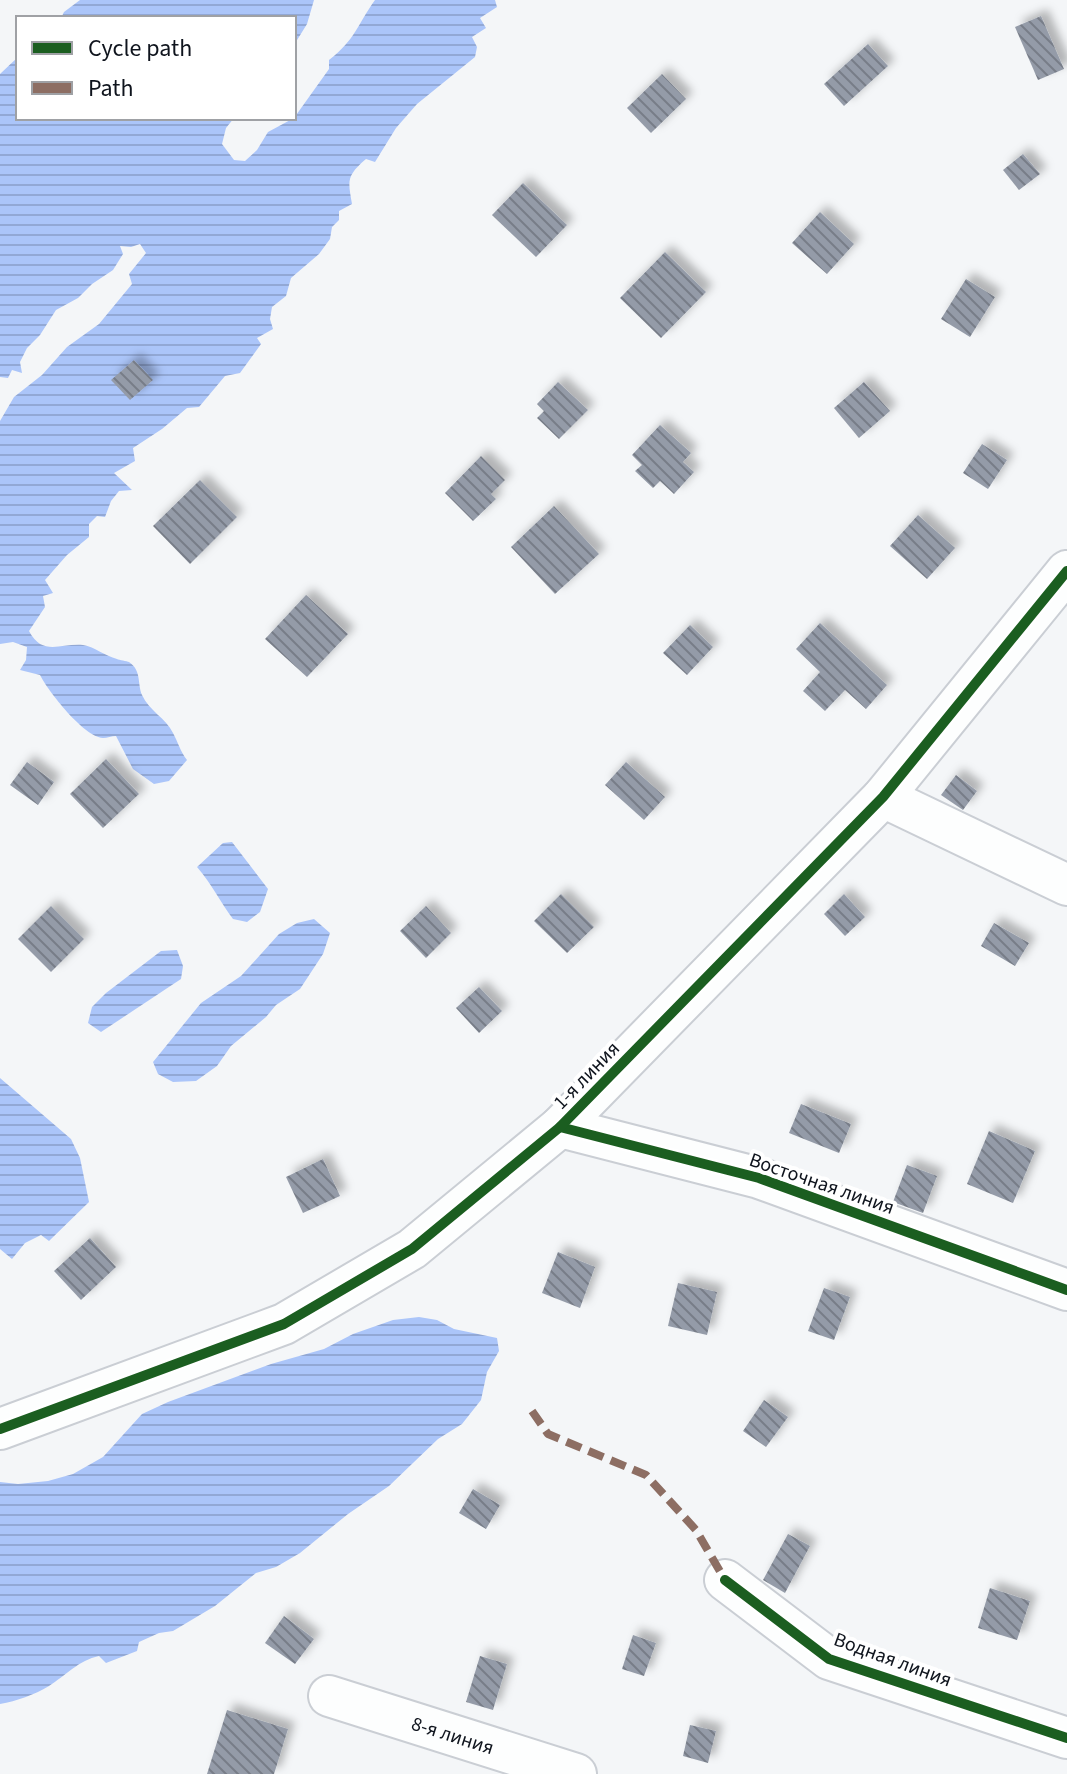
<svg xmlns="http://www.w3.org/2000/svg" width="1067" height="1774" viewBox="0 0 1067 1774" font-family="'Source Sans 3',sans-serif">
<defs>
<pattern id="water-rules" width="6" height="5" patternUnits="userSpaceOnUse" patternTransform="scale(2)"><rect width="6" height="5" fill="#abc5f9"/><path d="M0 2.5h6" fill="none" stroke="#92a8d5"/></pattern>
<pattern id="building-back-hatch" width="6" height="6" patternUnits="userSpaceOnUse" patternTransform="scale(2)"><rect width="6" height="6" fill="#949ba8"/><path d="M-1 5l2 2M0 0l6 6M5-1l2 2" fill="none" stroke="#777d88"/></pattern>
<filter id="shadow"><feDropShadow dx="7" dy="-7" stdDeviation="4" flood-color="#0004"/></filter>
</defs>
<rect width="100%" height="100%" fill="#f4f6f8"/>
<g fill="url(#water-rules)">
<path d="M80,0h234l-7,24 -13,21v-27h-233l3,-6z"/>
<path d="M375,0h120l2,7 -17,11 6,10 -14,9 5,10 -2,10 -58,47 -21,24 -21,34 -9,-3c-20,17 -18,22 -14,45l-13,7v9l-7,7 -2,12 -11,15 -28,24 -5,18 -14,11 -2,12 3,10 -16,9 4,6 -21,29 -15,3 -26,31 -12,1 -25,21 -29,19 2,13 -21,12 18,17 -13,1 -8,10 -6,16 -8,-1 -8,8v13l-22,18 -22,25 8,13 -10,3 2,11 -16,24c14,26 31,12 54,14 12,2 22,11 34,14 2,1 10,2 12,3 13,9 8,21 13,33 7,16 24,23 31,38 5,9 7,18 14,27l-18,21 -15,3 -21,-15 -17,-33c-4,0 -9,2 -13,2 -19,-1 -55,-47 -63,-63l-20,-5 6,-10 1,-13 -14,-5 -13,2v-223l14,-24 28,-22 25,-28 32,-23 33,-40 -3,-10 17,-21 -6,-9 -9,3 -11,-1 3,8 -10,16 -21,14 -14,14 -22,12 -16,25 -13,13 -7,14 2,11 -10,-3 -4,8 -8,-1v-303l18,-17v61h216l-8,10 -4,16 12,16 11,1 12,-11 11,-18 26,-14 35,-49v-9c27,-21 28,-35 46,-60z"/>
<path d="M232,842l36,47 -8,23 -13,10 -14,-3c-13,-17 -21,-35 -36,-52l26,-24z"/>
<path d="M314,919l16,14 -7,21 -23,35 -24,16 -10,12 -35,29 -14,20 -21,15 -23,1 -15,-8 -5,-12 48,-59 40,-27 38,-42 18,-11z"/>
<path d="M177,950l6,16 -2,13 -80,53 -13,-9 4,-16 14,-14 55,-42z"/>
<path d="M0,1078l71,61 9,19 9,44 -40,39 -8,-6 -16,8 -13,16 -12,-10z"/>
<path d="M419,1317l18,3 17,9 43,9 2,13 -12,21 -6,28 -19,24 -24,15 -49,47 -41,28 -48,39 -24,14 -20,6 -41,33 -42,25 -14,2 -20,9 -2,9 -31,12 -7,-7c-20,4 -34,20 -50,30 -15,9 -32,15 -49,18v-222l18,2 30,-3 25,-7 30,-17 39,-43 26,-12 103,-38 53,-15 29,-15 40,-14z"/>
</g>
<g fill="url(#building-back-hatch)" filter="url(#shadow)">
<path d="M1041,16l23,53 -26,11 -23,-53z"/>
<path d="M868,44l20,22 -44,40 -20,-22z"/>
<path d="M662,74l24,25 -35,34 -24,-25z"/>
<path d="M1023,154l17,20 -21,16 -16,-20z"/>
<path d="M523,183l44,42 -31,32 -44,-42z"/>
<path d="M820,212l34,32 -27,30 -35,-31z"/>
<path d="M665,252l41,40 -45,46 -41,-40z"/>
<path d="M966,279l29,18 -25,40 -29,-18z"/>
<path d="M134,360l19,20 -23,20 -19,-20z"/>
<path d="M558,382l30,28 -29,29 -22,-21 7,-7 -7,-7z"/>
<path d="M864,382l26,29 -31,27 -25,-30z"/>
<path d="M660,425l31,28 -8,9 11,10 -20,22 -14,-13 -7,7 -18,-17 7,-6 -10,-10z"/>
<path d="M982,444l25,16 -19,29 -25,-16z"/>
<path d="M481,456l24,24 -14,14 5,5 -23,22 -28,-28z"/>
<path d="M200,480l37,37 -47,47 -37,-38z"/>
<path d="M554,506l45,48 -44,40 -44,-47z"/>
<path d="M918,515l37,33 -28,31 -37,-33z"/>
<path d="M306,595l42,39 -41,43 -42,-38z"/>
<path d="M820,623l67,62 -21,24 -21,-19 -20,21 -22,-20 17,-19 -24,-23z"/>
<path d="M690,625l23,22 -26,28 -24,-22z"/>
<path d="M106,759l33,35 -36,34 -33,-34z"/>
<path d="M27,762l27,20 -16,23 -28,-20z"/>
<path d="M626,762l39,35 -21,23 -39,-35z"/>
<path d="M956,775l21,16 -14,19 -22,-15z"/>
<path d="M561,894l33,33 -27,26 -33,-32z"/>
<path d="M844,894l21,23 -20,19 -21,-22z"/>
<path d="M51,906l33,33 -33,33 -33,-33z"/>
<path d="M426,906l25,27 -25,25 -26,-27z"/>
<path d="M994,923l35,20 -14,23 -34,-20z"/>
<path d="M479,987l23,24 -23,22 -23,-25z"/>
<path d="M801,1104l50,20 -12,29 -50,-20z"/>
<path d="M989,1131l46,20 -22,52 -46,-19z"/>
<path d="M323,1159l17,37 -37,17 -17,-36z"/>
<path d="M907,1165l30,11 -14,37 -30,-11z"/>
<path d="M90,1238l26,29 -35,33 -27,-29z"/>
<path d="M558,1252l37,15 -15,41 -38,-15z"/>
<path d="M678,1283l39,9 -10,43 -39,-9z"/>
<path d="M824,1288l26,9 -16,43 -26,-9z"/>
<path d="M764,1400l24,17 -22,30 -23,-16z"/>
<path d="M473,1489l27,16 -14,24 -27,-16z"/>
<path d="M788,1534l22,12 -25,47 -22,-13z"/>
<path d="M990,1588l40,13 -13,39 -39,-12z"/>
<path d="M284,1616l30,23 -19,25 -30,-21z"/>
<path d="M633,1635l23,8 -12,33 -22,-7z"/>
<path d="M480,1656l27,8 -14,46 -27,-8z"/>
<path d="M227,1710l61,19 -14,45h-67z"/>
<path d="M690,1725l26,6 -8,32 -25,-7z"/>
</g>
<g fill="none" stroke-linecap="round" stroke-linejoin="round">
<g stroke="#caced4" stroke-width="44">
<g id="minor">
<path d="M883,797l184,88"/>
<path d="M560,1127l199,51 308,112"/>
<path d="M0,1429l284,-105 128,-75 148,-122 323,-330 184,-226"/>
<path d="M725,1580l104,79 238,79"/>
<path id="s1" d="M329,1696l247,78"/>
</g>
</g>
<use href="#minor" stroke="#fdfefe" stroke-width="40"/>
<path stroke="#8d6e63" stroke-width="8" stroke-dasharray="16 8" stroke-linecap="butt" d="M532,1411l16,23 98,41 50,55 29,50"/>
<g stroke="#fff" stroke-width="15">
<g id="cycleway">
<path d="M560,1127l199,51 308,112"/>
<path d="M0,1429l284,-105 128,-75 148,-122 323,-330 184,-226"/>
<path d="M725,1580l104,79 238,79"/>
</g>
</g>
<use href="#cycleway" stroke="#1b5e20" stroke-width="10"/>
</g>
<g text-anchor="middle" stroke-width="8" stroke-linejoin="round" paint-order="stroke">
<g font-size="20" fill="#0f141d" stroke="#fff">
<text transform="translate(586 1075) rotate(-46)" y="7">1-я линия</text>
<text transform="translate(822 1183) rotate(19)" y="7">Восточная линия</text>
<text transform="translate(893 1659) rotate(20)" y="7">Водная линия</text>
<text dy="7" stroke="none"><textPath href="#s1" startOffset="130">8-я линия</textPath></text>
</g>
</g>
<rect x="16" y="16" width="280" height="104" fill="#ffffff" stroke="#9fa1a5" stroke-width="2"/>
<rect x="32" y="42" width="40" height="12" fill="#1b5e20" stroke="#9fa1a5" stroke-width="2"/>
<text x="88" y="56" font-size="24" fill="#0f141d">Cycle path</text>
<rect x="32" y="82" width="40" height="12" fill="#8d6e63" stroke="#9fa1a5" stroke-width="2"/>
<text x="88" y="96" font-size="24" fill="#0f141d">Path</text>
</svg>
